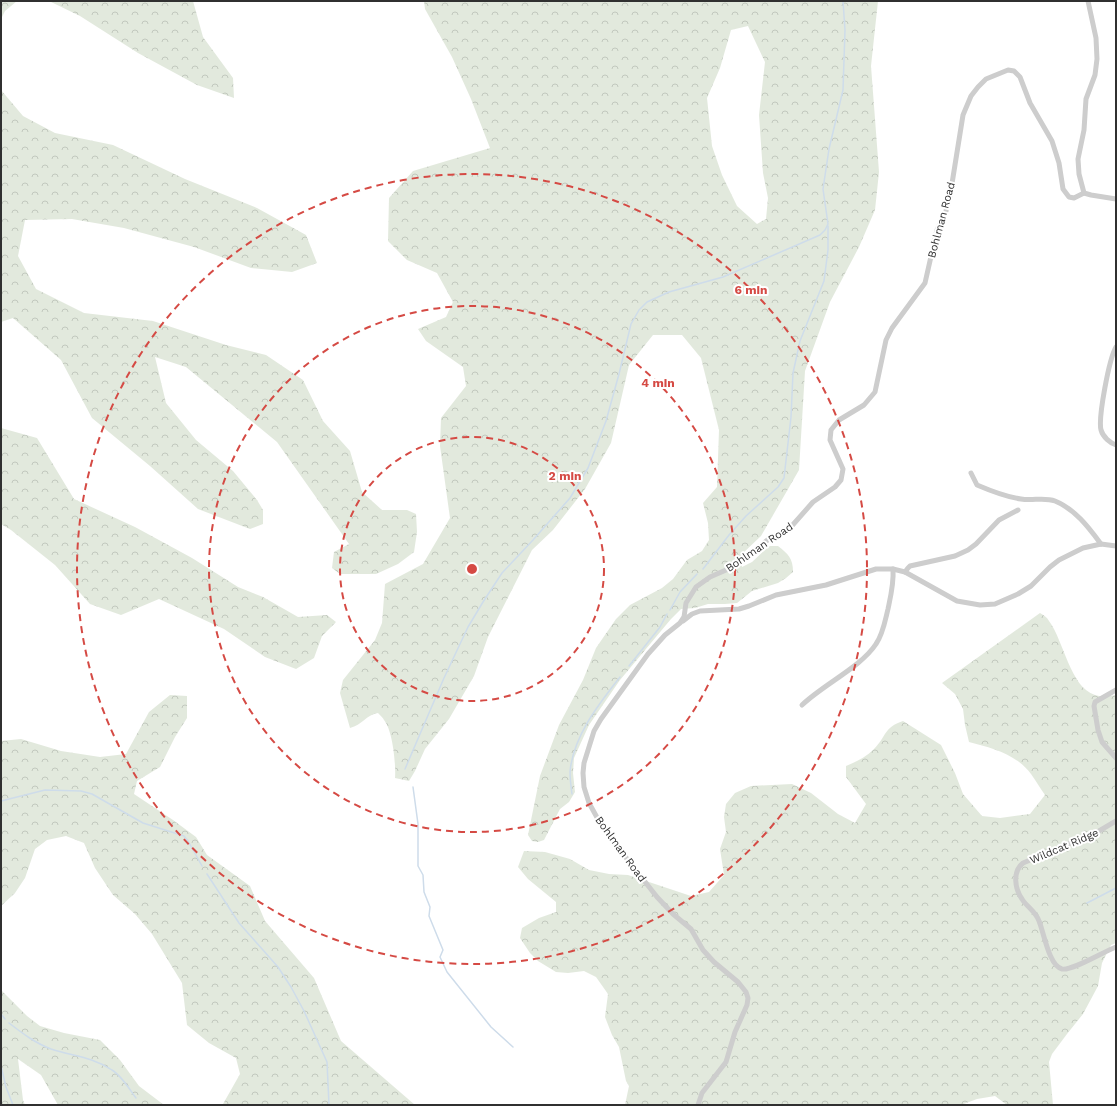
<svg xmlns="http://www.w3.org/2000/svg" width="1117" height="1106" viewBox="0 0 1117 1106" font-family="'Work Sans',sans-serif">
<defs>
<pattern id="forest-crowns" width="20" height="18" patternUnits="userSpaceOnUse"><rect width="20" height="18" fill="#e2e9dd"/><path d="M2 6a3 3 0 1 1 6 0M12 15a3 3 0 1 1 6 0" fill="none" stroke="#c2c8be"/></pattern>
</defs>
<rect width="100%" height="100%" fill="#fff"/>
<g fill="url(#forest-crowns)" fill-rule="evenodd">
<path d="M1,1h16l-12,10 -4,8z"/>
<path d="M49,1h144l10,36 30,41 1,20 -37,-13 -59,-32 -58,-37z"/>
<path d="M424,1h454l-7,65 8,106 -4,38 -16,37 -29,55 -25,69 -6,99 -38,66 -20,19 1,12 10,-5 17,-16h9c10,8 15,12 15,26l-7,6 -8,5 -26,8 -15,12 -12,1h-17l-13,4 -14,1 -10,10 -51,61 -31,45 -15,33 -1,15 2,19 -6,10 -9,7 -16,31 -6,2 -6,-1 -4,-6 12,-59 19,-51 24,-45 13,-32 20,-29 14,-14 32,-17 11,-9 14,-19 15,-9 7,-11 -1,-17 -5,-20 14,-16 2,-57 -18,-72 -19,-23h-29l-24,30 -18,78 -26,46 -32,41 -21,20 -44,87 -14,39 -25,43 -24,30 -10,22 -6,10 -14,-3c1,-13 -2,-47 -11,-58 -1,-2 -4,-5 -6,-7 -12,2 -16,12 -28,15l-10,-35 3,-13 32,-40 7,-17 3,-39 38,-20 27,-46 -10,-72 1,-28 25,-32 -3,-19 -37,-26 -8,-12 28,-12 7,-15 -16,-29 -30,-13 -19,-19 1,-43 24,-27 77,-23 -19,-49 -19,-42 -27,-48zM748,26l17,36 -6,53 4,58 5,25 -2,21 -9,5 -20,-18 -15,-31 -10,-29 -5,-48 13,-30 11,-38z"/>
<path d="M1,90l22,26 32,17 58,12 72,34 72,29 49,27 11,28 -25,9 -41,-4 -57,-21 -70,-19 -52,-9 -47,1 -7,36 18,33 48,24 69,8 73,24 40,10 37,25 20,41 27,30 12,41 20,18h25l9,4 1,18 -3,20 -16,12 -22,10h-36l-8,-6 2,-16 15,-8 -72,-102 -91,-75 -31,-10 11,46 30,37 37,31 24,29 6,10v14l-13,5 -52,-20 -48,-43 -58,-48 -31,-58 -48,-42 -12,4z"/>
<path d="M1,428l36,10 37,61 61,28 57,31 46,29 25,10 35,20 29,-2 9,7 -14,14 -8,22 -18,11 -31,-12 -41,-28 -65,-30 -38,16 -31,-11 -35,-39 -44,-35 -10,-6z"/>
<path d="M1040,613c3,2 7,4 9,8 15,20 21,66 46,74 6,2 15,1 21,0v248l-5,2 -9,18 -4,23 -15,28 -16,20 -15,20 -3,8 4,43h-46l-12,-9 -18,3 -16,6h-336l4,-19 -3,-5 -7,-34 -7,-12 -7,-18 3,-23 -12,-17 -12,-6 -16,2 -12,-1 -18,-11 -8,-8 -10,-15 2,-10 17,-10 17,-6v-10l-28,-23 -10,-12 6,-16 21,1 25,7 19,11 20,4 19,1 63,21 18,-4 15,-17 -4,-26 6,-17 -2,-15 2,-13 9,-11 16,-7 41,-2 19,9 27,21 17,9 11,-19 -20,-27v-11c10,-4 20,-9 28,-17 12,-12 10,-22 29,-28l38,24 14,28 8,21 19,22 18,2 30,-4 15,-19c-5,-7 -9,-14 -14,-21 -15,-20 -39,-26 -62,-32l-4,-17 -2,-16 -8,-15 -13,-11z"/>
<path d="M170,695l17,1v22l-12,19 -15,30 -23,14 -3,13 39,26 23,17 11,18 43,31 15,35 49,57 27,63 74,64h-197l5,-1 17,-30 -4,-16 -27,-15 -22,-18 -5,-42 -30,-49 -17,-20 -22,-19 -18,-27 -11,-25 -18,-7 -19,4 -12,9 -10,29 -10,15 -14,13v-165l20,-2 40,12 39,6 26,-3 23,-42z"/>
<path d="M1,990l26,26 13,10 24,7 36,7 20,20 19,26 25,19h-106l-17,-30 -23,-16 5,41 2,5h-24z"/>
</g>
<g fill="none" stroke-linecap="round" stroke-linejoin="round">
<g stroke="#cedcea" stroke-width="1.5">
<path d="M703,569l26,-34 17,-19 32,-29 6,-9 7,-61 2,-44 7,-32 24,-60 4,-31v-24"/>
<path d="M670,610l10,-18 17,-18"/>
<path d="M629,666l31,-39 7,-13"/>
<path d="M405,769l39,-91 24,-51 15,-25 19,-29 31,-33 37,-42 18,-30 18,-47 13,-47 12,-50 8,-14 8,-8 22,-10 54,-15 97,-42 5,-5 3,-6 -5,-35 6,-40 14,-59 2,-60 -2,-29"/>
<path d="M413,787l5,37v42l5,9 1,17 6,15 -1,9 14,34 -3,7 7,15 44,55 22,20"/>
<path d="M572,794c-1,-7 -2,-15 -2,-22 3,-36 29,-68 50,-95"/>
<path d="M1,801l44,-11 36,1 11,3 51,29 41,13 4,5 14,25"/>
<path d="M207,874l32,49 39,44 13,20 13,24 23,51 2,43"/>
<path d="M1087,903l29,-15"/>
<path d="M1,1014l4,5"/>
<path d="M9,1023c13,10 26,20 42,26 21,7 42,8 61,21 9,5 18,20 24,28"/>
<path d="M1,1066l5,21 7,18"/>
</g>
<g stroke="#cdcdcd" stroke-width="5">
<path d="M1084,193l7,2 25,4"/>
<path d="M1116,347c-7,12 -18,71 -15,83 2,7 9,13 15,15"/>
<path d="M971,473l6,12c14,6 29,12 44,14 11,2 24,-2 34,2 20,8 34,27 46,43"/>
<path d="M905,572l3,-4 2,-2 45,-10 13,-6 8,-6 23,-24 19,-10"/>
<path d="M683,621l9,-7 8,-3 39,-2 10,-3 27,-11 50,-10 50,-16h17l12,3 52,29 23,4 15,-1 23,-10 13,-8 19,-19 9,-7 24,-12 18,-4 15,2"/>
<path d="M1116,690l-21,12 -1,4 4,24 4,12 14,16"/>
<path d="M802,705c22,-21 59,-38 74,-61 7,-10 9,-23 12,-35 3,-14 6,-26 5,-40"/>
<path d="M1116,821l-17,10 -76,32c-11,9 -8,26 -1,36 5,8 14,13 17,22 5,12 10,45 23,48 10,2 43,-18 54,-22"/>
<path d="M698,1105l4,-12 24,-31 9,-30 12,-27 1,-7 -2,-6 -8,-10 -24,-20 -11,-12 -12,-21 -18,-15 -16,-17 -44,-56 -14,-20 -10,-18 -5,-16 -1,-14 1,-10 10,-32 7,-12 47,-65 17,-19 15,-12 4,-6 2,-14 10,-16 14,-10 16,-7 17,-10 27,-22 20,-10 23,-26 22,-15 6,-7 2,-11 -13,-29 1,-10 8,-10 25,-15 11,-13 11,-52 6,-12 33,-45 12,-53 9,-19 4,-15 13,-81 8,-19 7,-9 8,-8 22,-9 6,1 6,6 10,26 22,38 7,22 4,26 6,8 5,1 10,-5 -5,-19 -1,-15 6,-29 2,-31 9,-24 2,-16 -1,-21 -8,-37"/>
</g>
</g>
<g fill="none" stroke="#d54a44" stroke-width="2" stroke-dasharray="7 5">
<circle cx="472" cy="569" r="132"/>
<circle cx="472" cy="569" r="263"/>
<circle cx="472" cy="569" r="395"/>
</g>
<g text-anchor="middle" stroke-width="4" stroke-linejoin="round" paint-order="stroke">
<g font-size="11" fill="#303030" stroke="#fff">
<text transform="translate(941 220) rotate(-75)" y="4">Bohlman Road</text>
<text transform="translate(759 547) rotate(-34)" y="4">Bohlman Road</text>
<text transform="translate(1064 846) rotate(-23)" y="4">Wildcat Ridge</text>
<text transform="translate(621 849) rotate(54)" y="4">Bohlman Road</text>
</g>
</g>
<circle cx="472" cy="569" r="6" fill="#d54a44" stroke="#fff" stroke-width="2"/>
<g font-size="12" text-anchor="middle" font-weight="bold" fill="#d54a44" stroke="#fff" stroke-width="4" stroke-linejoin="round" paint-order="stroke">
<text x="751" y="294">6 min</text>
<text x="658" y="387">4 min</text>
<text x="565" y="480">2 min</text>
</g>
<rect width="1117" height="1106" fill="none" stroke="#303030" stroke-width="4"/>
</svg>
